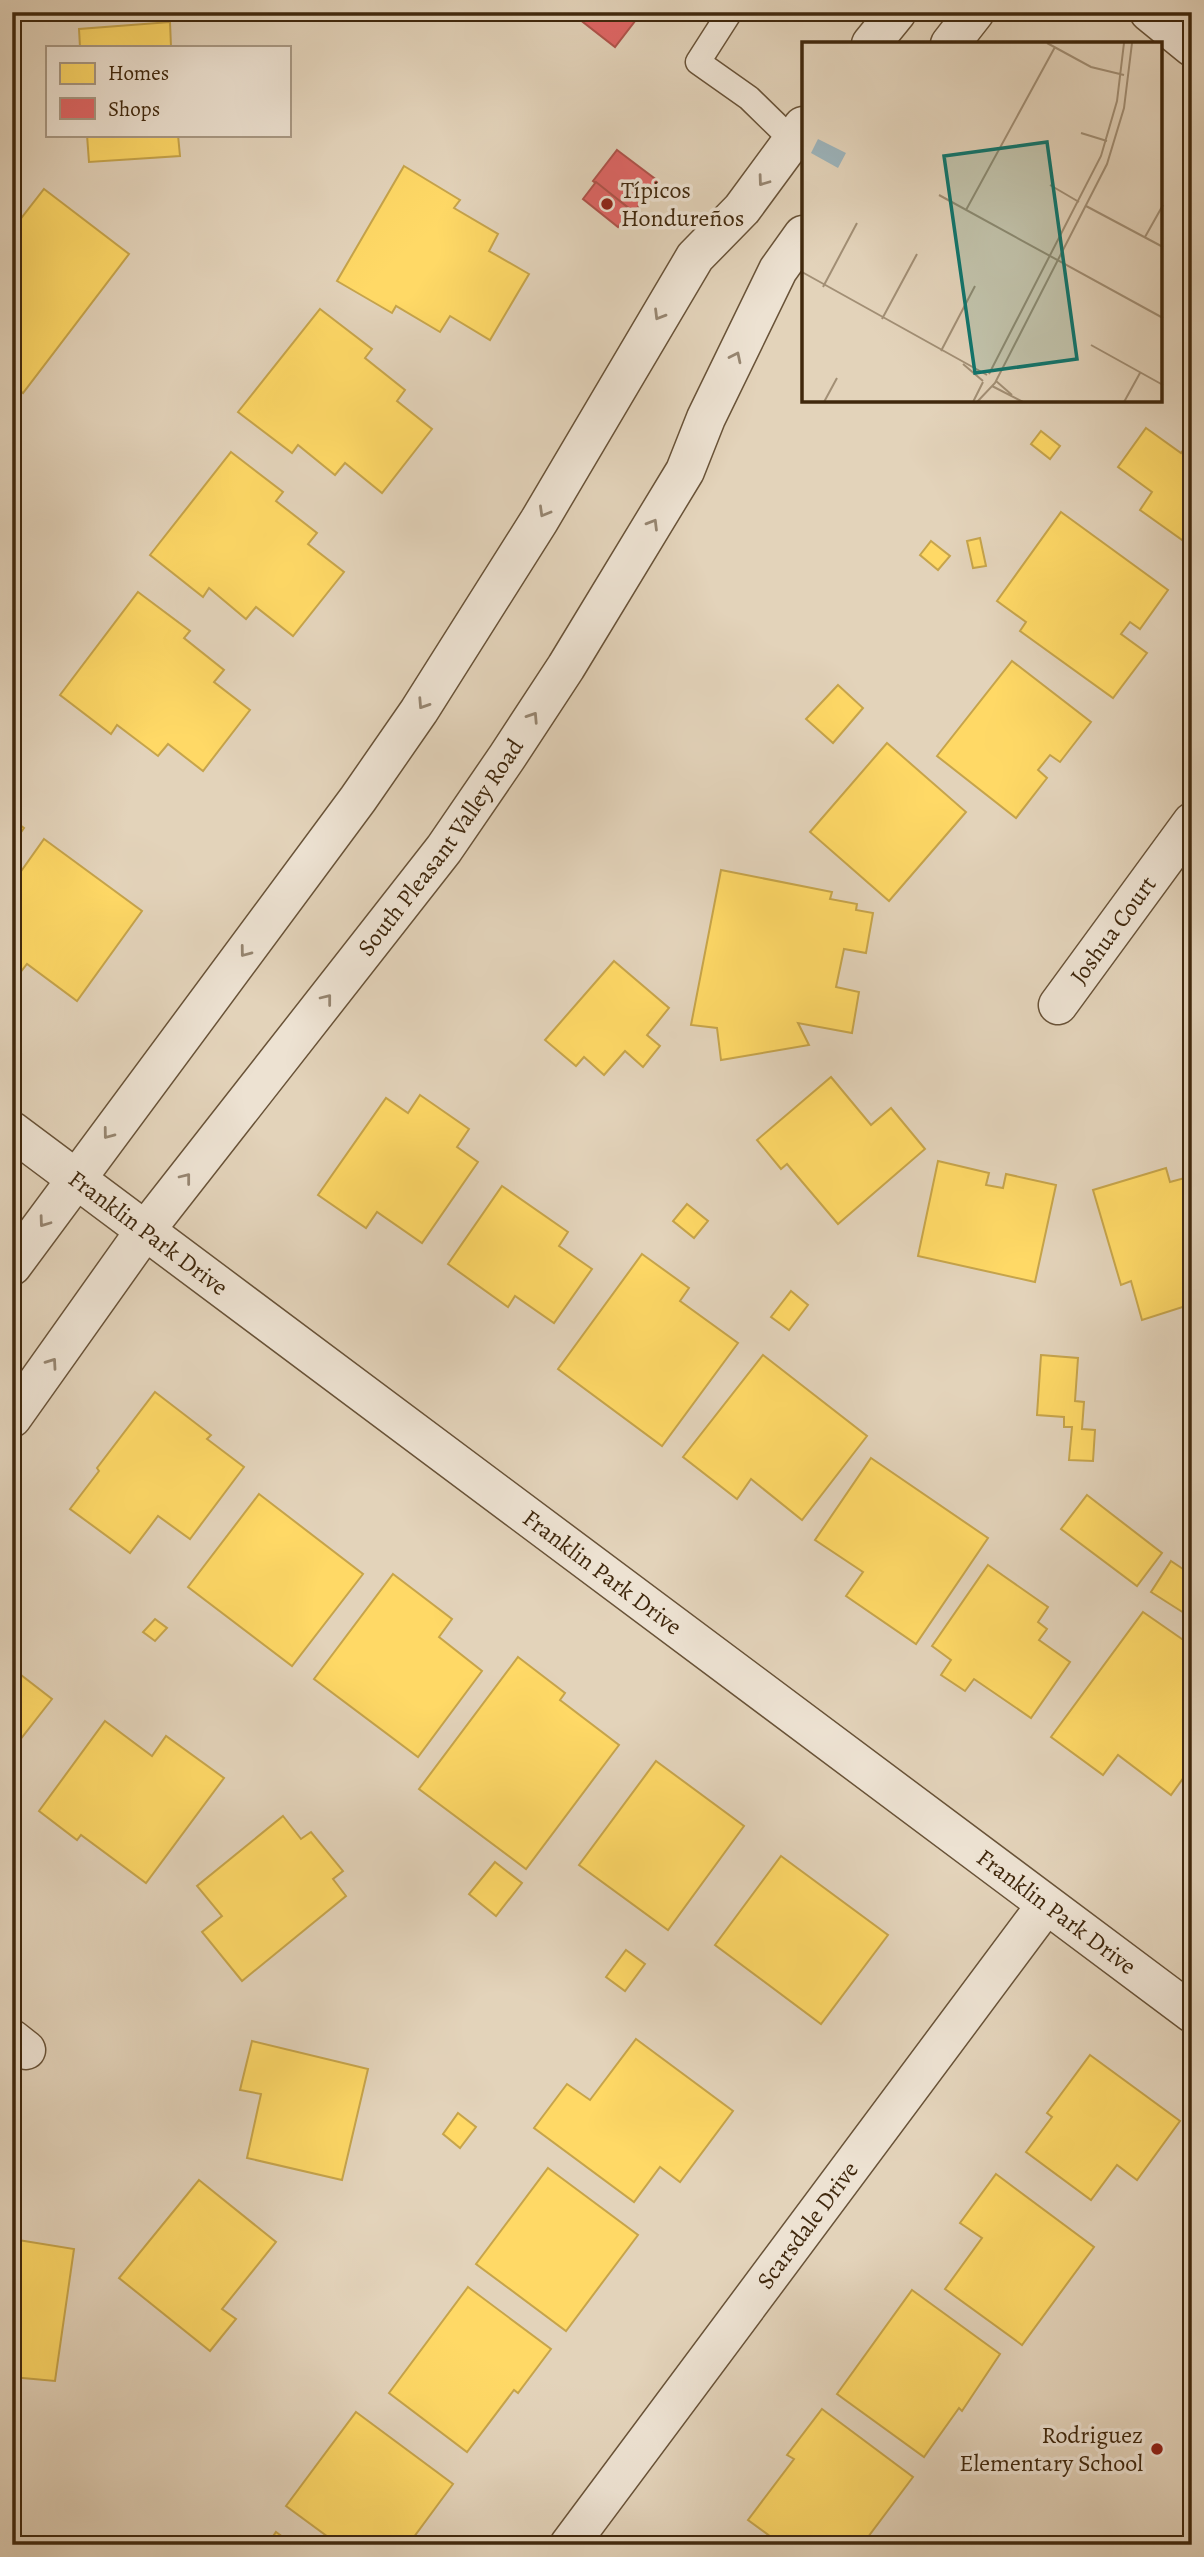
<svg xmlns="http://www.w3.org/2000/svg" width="1204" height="2557" viewBox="0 0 1204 2557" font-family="Alegreya,serif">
<rect width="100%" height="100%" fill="#e3d3ba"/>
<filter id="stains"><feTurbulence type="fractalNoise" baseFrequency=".00286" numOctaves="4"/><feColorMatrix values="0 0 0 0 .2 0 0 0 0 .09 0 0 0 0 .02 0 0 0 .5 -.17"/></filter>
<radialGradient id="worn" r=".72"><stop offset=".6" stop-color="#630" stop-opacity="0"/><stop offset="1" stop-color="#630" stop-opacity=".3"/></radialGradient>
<g fill="#ffd966" stroke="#c6a44b" stroke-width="2">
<path d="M170,22l1,25h-91l-1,-18z"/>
<path d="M87,135h91l2,21 -91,6z"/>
<path d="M404,166l56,34 -6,8 44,26 -9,17 40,23 -39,66 -40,-24 -10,16 -44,-26 -4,7 -55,-32z"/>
<path d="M44,189l85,65 -106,139 -11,-8v-155z"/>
<path d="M320,309l52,40 -7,9 40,32 -8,11 35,28 -50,64 -37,-30 -10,12 -37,-30 -6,8 -54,-41z"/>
<path d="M1146,428l35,25 11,-15v109l-52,-37 12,-18 -34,-25z"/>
<path d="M1041,431l19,15 -10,13 -19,-15z"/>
<path d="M231,452l52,40 -7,9 41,32 -9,11 36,28 -51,64 -37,-29 -10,12 -37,-31 -6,9 -53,-42z"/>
<path d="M1061,512l107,78 -28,39 -10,-7 -9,12 26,19 -34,45 -93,-67 6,-9 -29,-21z"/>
<path d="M980,538l6,28 -13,2 -6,-27z"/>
<path d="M931,541l19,15 -12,14 -18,-15z"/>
<path d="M138,592l52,39 -6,7 40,32 -10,12 36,28 -47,61 -35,-27 -10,12 -41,-31 -6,9 -51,-39z"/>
<path d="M1012,661l79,61 -31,40 -10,-7 -12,15 9,8 -31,40 -79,-62z"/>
<path d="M838,685l25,23 -30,35 -27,-24z"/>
<path d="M887,743l79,69 -77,89 -79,-69z"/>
<path d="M12,819l12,9 -12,17z"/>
<path d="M44,839l98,72 -65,90 -50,-37 -11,14 -4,-2v-92z"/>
<path d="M721,870l111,22 -2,7 27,5 -1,6 17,3 -7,40 -22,-4 -8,38 23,5 -7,41 -54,-10 11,22 -88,15 -4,-32 -26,-3z"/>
<path d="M614,961l55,47 -22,27 13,11 -17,21 -18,-16 -21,24 -20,-18 -8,9 -31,-26z"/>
<path d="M831,1077l40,48 20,-17 34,41 -87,75 -51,-60 -6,5 -24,-29z"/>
<path d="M420,1095l49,34 -12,18 21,15 -56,81 -45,-31 -11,16 -48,-33 68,-97 22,15z"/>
<path d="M938,1161l51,12 -3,12 17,3 3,-14 50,11 -21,97 -117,-26z"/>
<path d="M1166,1168l4,14 22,-6v128l-50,16 -11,-39 -10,4 -28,-95z"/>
<path d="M502,1186l66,46 -9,14 33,23 -38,54 -39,-27 -7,11 -60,-43z"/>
<path d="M687,1204l21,17 -14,17 -21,-17z"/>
<path d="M642,1254l47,34 -9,13 58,42 -76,103 -104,-77z"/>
<path d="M791,1291l17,14 -19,25 -18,-13z"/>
<path d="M763,1355l104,81 -65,84 -51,-41 -14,20 -54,-42z"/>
<path d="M1041,1355l37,3 -3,43 9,1 -2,27 13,1 -2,31 -24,-1 3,-33h-8v-10l-27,-2z"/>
<path d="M155,1392l56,43 -4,4 37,28 -54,72 -32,-23 -28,37 -60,-44 29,-38 -2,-3z"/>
<path d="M871,1458l117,80 -72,106 -70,-48 17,-24 -48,-32z"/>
<path d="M259,1494l104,80 -71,92 -104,-79z"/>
<path d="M1087,1495l75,58 -25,33 -76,-57z"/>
<path d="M1171,1561l21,14v26l-8,12 -33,-21z"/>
<path d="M988,1565l60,42 -10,15 9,7 -8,11 31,22 -39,56 -57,-39 -9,12 -24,-16 10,-15 -19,-14z"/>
<path d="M393,1574l59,45 -13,18 43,34 -64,86 -104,-78z"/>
<path d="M1143,1612l49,34v120l-21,29 -53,-40 -15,20 -52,-38z"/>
<path d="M155,1619l12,9 -12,13 -12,-9z"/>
<path d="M518,1657l47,36 -5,7 59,45 -93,124 -107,-80z"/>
<path d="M12,1668l40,31 -40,51z"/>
<path d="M105,1721l47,35 14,-20 58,42 -78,105 -65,-48 -4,5 -38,-29z"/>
<path d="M656,1761l88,65 -76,104 -89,-65z"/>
<path d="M283,1816l18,23 10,-7 32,39 -10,8 13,17 -104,85 -40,-49 20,-16 -25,-30z"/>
<path d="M781,1856l107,79 -67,89 -106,-79z"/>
<path d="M495,1862l27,21 -26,33 -27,-22z"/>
<path d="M626,1950l19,14 -20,27 -19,-14z"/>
<path d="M636,2039l97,72 -53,71 -20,-15 -26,35 -100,-74 33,-44 23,16z"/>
<path d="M252,2041l116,28 -26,111 -95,-22 14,-64 -21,-4z"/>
<path d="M1090,2055l90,66 -43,59 -20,-15 -26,35 -65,-48 26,-35 -5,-4z"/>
<path d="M458,2113l18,14 -16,21 -17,-14z"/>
<path d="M548,2168l90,67 -72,96 -90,-67z"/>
<path d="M996,2174l98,73 -72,98 -77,-56 37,-51 -22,-15z"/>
<path d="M199,2180l77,62 -54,67 14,10 -26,32 -91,-73z"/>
<path d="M12,2239l62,10 -19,132 -43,-4z"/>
<path d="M468,2287l83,62 -33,44 -4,-3 -47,62 -78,-59z"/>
<path d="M912,2290l88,64 -38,57 -3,-3 -35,49 -87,-63z"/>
<path d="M822,2409l91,68 -51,68h-80l-34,-25 46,-61 -7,-4z"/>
<path d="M356,2412l97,72 -45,61h-69l-53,-39z"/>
<path d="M276,2532l18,13h-27z"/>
</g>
<g fill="#e06666" stroke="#b0534b" stroke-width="2">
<path d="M570,12h72l-27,35z"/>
<path d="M617,150l41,31 -24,31 -41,-31z"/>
<path d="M596,182l35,28 -13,17 -35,-28z"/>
</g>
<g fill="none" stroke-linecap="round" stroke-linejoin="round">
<g stroke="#695338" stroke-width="27">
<path id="service" d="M730,12l-32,50 51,36 43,42"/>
</g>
<g stroke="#695338" stroke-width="41">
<g id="minor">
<path id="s1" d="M1058,1005l134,-183"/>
<path id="s2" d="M12,1131l1180,882"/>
<path d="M12,2039l14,11"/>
<path id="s3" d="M569,2545l477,-640"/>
</g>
</g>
<g stroke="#695338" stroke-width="41">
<g id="tertiary">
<path d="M1149,12l43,35"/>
<path d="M871,44l26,-32"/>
<path d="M950,44l25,-32"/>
<path d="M12,1266l346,-467 61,-88 120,-190 156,-264 47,-48 61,-83"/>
<path id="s4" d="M12,1418l132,-186 300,-383 63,-92 59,-90 119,-196 21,-53 72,-148 25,-35"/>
</g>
</g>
<use href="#service" stroke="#ede2d2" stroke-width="24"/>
<use href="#minor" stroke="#ede2d2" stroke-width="38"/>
<use href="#tertiary" stroke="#ede2d2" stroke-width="38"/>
</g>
<defs><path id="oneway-chevron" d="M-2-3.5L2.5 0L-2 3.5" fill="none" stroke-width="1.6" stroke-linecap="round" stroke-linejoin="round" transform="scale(1.75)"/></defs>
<g stroke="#968570">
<use href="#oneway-chevron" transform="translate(763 181) rotate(126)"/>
<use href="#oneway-chevron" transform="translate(659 315) rotate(121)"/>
<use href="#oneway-chevron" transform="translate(736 357) rotate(-64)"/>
<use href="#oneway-chevron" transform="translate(544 512) rotate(120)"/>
<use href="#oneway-chevron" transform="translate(653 524) rotate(-59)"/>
<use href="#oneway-chevron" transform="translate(423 704) rotate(123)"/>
<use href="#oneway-chevron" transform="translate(533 717) rotate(-57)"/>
<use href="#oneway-chevron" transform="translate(245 952) rotate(127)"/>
<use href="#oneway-chevron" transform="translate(327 999) rotate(-52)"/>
<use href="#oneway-chevron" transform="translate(108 1134) rotate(127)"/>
<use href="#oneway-chevron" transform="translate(186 1178) rotate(-52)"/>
<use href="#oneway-chevron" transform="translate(44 1222) rotate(126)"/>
<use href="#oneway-chevron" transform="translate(52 1363) rotate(-55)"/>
</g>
<g fill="#8f2418" stroke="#ede2d2" stroke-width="2.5">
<circle cx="607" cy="204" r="7"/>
<circle cx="1157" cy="2449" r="7"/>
</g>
<g text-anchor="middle" stroke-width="7" stroke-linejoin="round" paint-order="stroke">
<g font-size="24" fill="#40280d" stroke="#ede2d2" text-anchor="start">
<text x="621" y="198">Típicos<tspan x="621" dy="28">Hondureños</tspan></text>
<text x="1143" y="2443" text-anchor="end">Rodriguez<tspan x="1143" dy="28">Elementary School</tspan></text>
</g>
<g font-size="24" fill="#40280d" stroke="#ede2d2">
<text dy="8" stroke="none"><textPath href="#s4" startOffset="714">South Pleasant Valley Road</textPath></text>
<text dy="8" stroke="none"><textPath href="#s1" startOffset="93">Joshua Court</textPath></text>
<text dy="8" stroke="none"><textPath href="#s2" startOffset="170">Franklin Park Drive</textPath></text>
<text dy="8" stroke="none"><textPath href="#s2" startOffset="737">Franklin Park Drive</textPath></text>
<text dy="8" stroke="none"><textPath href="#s2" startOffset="1304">Franklin Park Drive</textPath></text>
<text dy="8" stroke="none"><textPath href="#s3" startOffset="399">Scarsdale Drive</textPath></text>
</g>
</g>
<g transform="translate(802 42)">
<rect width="360" height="360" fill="#e3d3ba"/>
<path d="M16,97l28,14 -8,15 -27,-15z" fill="#9cb4bc"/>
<path fill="none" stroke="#a28f75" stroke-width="2" d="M245,1l44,24 33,8M279,91l26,8M248,143l29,17M137,153l224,123M284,164l77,41M164,168l89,-163M343,195l18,-32M0,230l185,103M21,245l34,-64M80,277l35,-65M289,303l72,40M139,309l34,-65M161,322l20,17M187,332l112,-218 16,-55 7,-58M194,339l16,14M190,344l31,16M22,360l13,-24M171,360l10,-20M175,360l18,-19 112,-219 17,-56 8,-65M322,360l16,-29"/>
<path fill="#0f766e" fill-opacity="0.15" stroke="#0f766e" stroke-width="3.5" d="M245,100l30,217 -102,14 -31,-217z"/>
<rect width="360" height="360" fill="none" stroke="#40280d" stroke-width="3.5"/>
</g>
<rect width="1204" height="2557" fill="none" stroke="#e3d3ba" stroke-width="42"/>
<rect x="14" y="14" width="1176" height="2529" fill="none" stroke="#40280d" stroke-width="3.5"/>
<rect x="21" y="21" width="1162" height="2515" fill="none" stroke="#40280d" stroke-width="2"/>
<rect x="46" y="46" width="245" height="91" fill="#ede2d2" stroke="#a89883" stroke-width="2"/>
<rect x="60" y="63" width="35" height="21" fill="#ffd966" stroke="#a89883" stroke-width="2"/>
<text x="108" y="80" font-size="21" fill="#40280d">Homes</text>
<rect x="60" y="98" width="35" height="21" fill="#e06666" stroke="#a89883" stroke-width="2"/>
<text x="108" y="116" font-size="21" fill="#40280d">Shops</text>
<rect width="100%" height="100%" filter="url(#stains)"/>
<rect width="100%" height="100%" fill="url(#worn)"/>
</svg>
